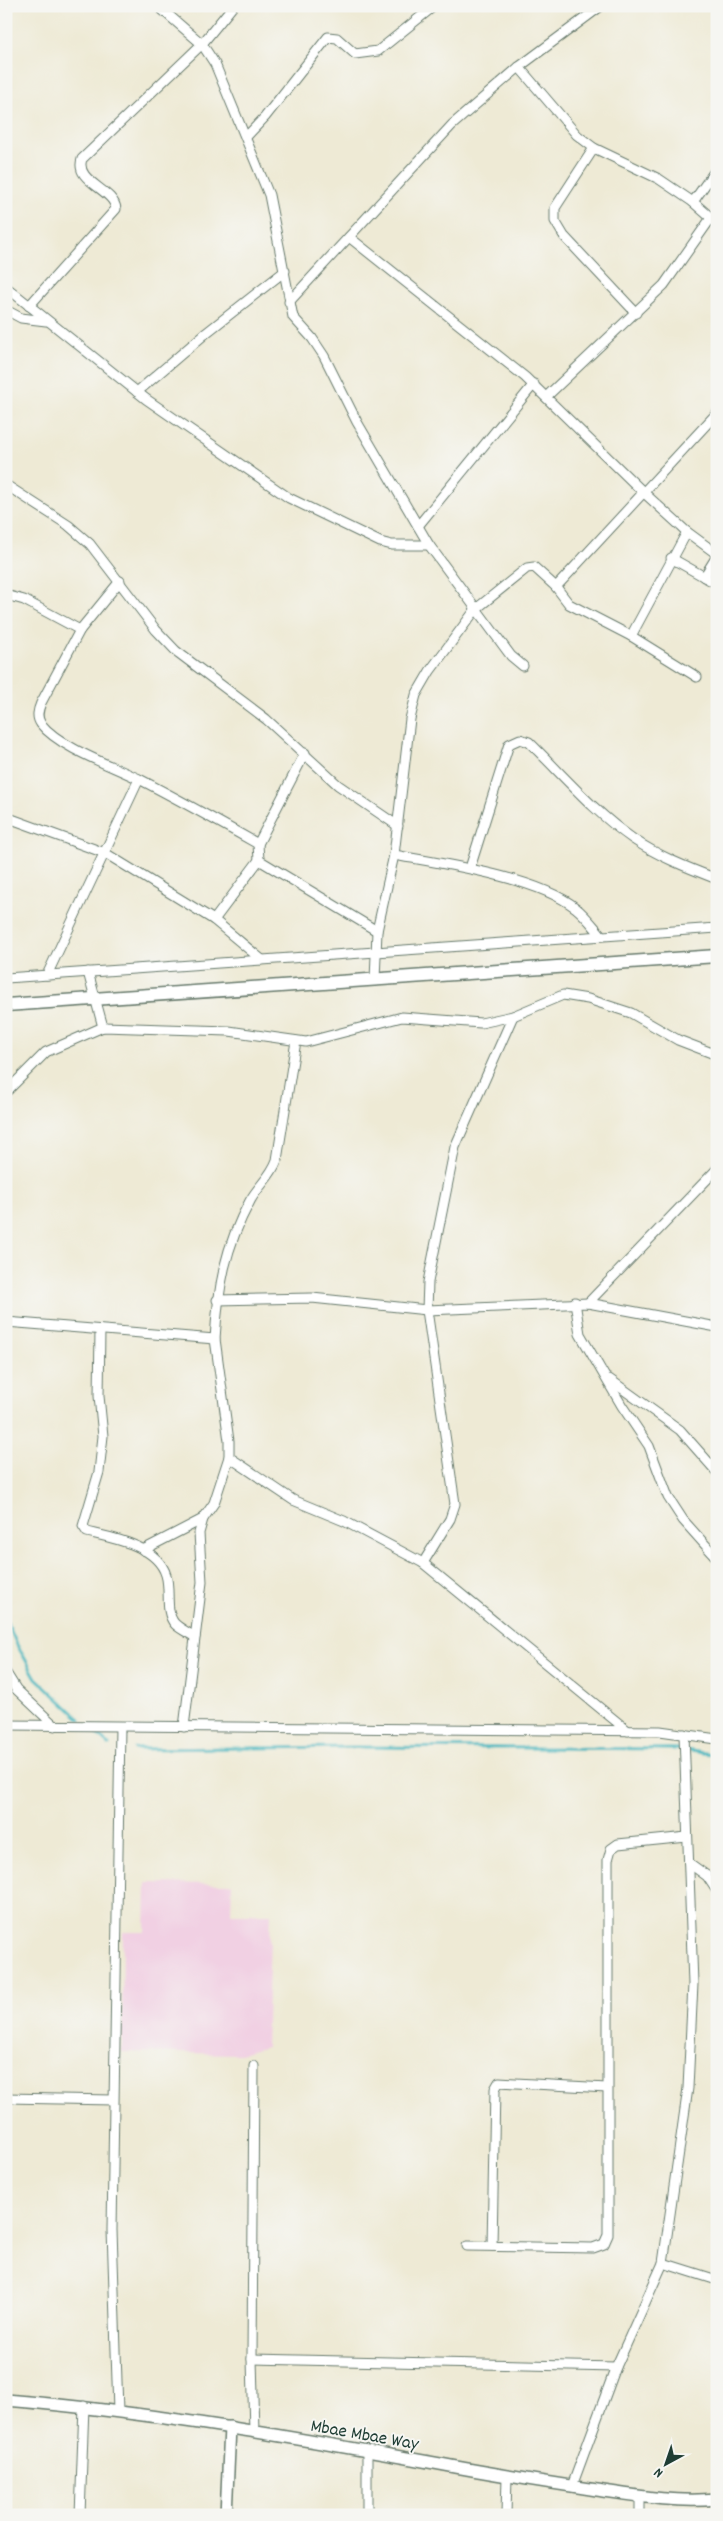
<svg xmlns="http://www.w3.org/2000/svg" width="723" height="2521" viewBox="0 0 723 2521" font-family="Dekko,sans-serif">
<rect width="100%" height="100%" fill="#f6f6f2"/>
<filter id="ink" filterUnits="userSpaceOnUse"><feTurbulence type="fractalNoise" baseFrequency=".02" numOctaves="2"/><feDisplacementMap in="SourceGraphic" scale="10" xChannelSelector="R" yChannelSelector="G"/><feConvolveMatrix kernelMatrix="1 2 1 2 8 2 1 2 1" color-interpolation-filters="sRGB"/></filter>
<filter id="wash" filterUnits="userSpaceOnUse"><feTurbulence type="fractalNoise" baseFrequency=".0096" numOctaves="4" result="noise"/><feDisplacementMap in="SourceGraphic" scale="20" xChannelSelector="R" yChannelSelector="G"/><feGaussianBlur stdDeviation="1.12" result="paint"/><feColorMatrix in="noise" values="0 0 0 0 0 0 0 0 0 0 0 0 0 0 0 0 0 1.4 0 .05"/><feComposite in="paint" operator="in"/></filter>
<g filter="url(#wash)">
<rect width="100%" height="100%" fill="#eeead5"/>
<path fill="#f1d0e3" d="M146,1883l86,1 -1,30h40l-5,133 -26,7 -118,-2 1,-120h22z"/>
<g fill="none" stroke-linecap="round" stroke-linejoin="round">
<g stroke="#47b6be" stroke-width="3">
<path d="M6,1620l11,25 19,33 44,41"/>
<path d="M97,1734l12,11"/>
<path d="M135,1749l222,-2 320,2 40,6"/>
</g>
</g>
</g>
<g filter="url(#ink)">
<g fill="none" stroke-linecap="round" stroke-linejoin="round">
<g stroke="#677a6c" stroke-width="11">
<g id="minor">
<path d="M158,6l44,38 13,20 54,131 24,122 19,21 12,18 33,66 72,123 82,111 12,10"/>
<path d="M519,67l58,68 17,13 65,31 34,23 24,21"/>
<path d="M246,137l19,-20 63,-80 9,1 18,16 23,-3 56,-45"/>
<path d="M594,148l-39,60v13l9,15 72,77"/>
<path d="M693,202l24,-34"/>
<path d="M349,237l176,140 117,114 45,41 30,22"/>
<path d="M6,287l140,112 143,99 91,44 12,3h37"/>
<path d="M289,302l163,-177 67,-58 82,-61"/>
<path d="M29,306l87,-97c-2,-20 -42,-27 -34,-50l120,-115 31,-38"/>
<path d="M6,310l15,8 25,3"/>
<path d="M137,392l69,-59 79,-62"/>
<path d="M546,397l118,-112 47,-67"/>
<path d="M6,485l62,40 22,19 66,86 20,21 90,68 72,66 60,41"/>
<path d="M418,526l116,-142"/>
<path d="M687,532l-56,104 66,41"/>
<path d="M671,558l46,26"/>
<path d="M704,577l13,-21"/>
<path d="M120,581l-40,49 -39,73c-3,7 -5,14 0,21 19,24 72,42 100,56 39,20 78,42 117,64l47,-91"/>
<path d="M556,587l161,-174"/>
<path d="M6,595l18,5 56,30"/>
<path d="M6,817l99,36 109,67 48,40"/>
<path d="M258,844l1,16 118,71"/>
<path d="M394,855c50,9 143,22 182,53 10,8 18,19 26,28"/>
<path d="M470,868l39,-124 11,-5 9,3c34,33 65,70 104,97 25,17 55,29 84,40"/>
<path d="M214,920l45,-60"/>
<path d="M88,972l15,55"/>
<path d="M47,975l92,-196"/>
<path d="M6,978l711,-50"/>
<path d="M375,980l2,-49 17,-76 16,-136 6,-24 14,-24 46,-62 51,-41 7,-1 22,20 13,17 62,32"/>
<path d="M6,1092l40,-40 57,-25 126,4 77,11 96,-25 79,6 32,-7 50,-21 25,4 43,14 47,27 39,15"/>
<path d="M217,1300l95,-2 115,12 161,-7 129,24"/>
<path d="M575,1302l5,32 42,72 27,40 19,51 15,23 34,38"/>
<path d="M588,1303l129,-134"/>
<path d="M6,1322l209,17 14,102v16l64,43 51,21 79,42 205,168"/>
<path d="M100,1330l-1,66 4,40 -4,36 -16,54 4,6c25,6 70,13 79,43 5,15 -2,37 9,49 5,5 14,9 20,13"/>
<path d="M215,1339c3,-51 10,-92 35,-138 8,-15 21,-24 27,-41l19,-119"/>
<path d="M609,1379l71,51 37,42"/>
<path d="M143,1550l60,-31"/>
<path d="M423,1563l27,-44 5,-15 -28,-194 1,-28 27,-135 58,-131"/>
<path d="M6,1673l10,16 39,37"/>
<path d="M6,1725l654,6 57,8"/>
<path d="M184,1727l18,-145 -3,-49 4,-14 11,-16 15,-46"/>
<path d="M689,1863l18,13 10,15"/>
<path d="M6,2098l107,2"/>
<path d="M467,2246l126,2 11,-4 4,-9v-375l3,-11 7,-5 69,-7"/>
<path d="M492,2246l3,-157 4,-7 108,6"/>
<path d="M663,2263l54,17"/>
<path d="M252,2359l364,8"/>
<path d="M118,2411l-6,-181 8,-503"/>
<path d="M254,2432l-2,-73 2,-293"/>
<path d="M572,2486l44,-119 47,-104 25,-175 5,-104 -9,-250"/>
<path d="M80,2515l4,-109"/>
<path d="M367,2515v-64"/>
<path d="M506,2515l1,-39"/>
<path d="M640,2515v-19"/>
</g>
</g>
<g stroke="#677a6c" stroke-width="14">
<g id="tertiary">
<path d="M6,2400c146,12 290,38 434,64 52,10 104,18 157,26 40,6 79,13 120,9"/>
<path d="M226,2515l4,-88"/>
</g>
</g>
<g stroke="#677a6c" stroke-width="15">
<path id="secondary" d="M6,1005l711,-49"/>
</g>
<use href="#minor" stroke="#fff" stroke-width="9"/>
<use href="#tertiary" stroke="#fff" stroke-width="11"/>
<use href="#secondary" stroke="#fff" stroke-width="12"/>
</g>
</g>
<g text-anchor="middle" stroke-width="4" stroke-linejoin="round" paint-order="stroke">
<g font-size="19" fill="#1f3d34" stroke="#f6f6f2">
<text transform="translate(365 2433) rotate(10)" y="7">Mbae Mbae Way</text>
</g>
</g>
<rect width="723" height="2521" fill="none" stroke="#f6f6f2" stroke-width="25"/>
<g transform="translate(666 2464) rotate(220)" stroke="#f6f6f2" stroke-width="4" paint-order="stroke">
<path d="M0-4L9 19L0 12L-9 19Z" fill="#1f3d34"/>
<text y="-8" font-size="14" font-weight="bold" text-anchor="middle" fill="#1f3d34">N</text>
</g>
</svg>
